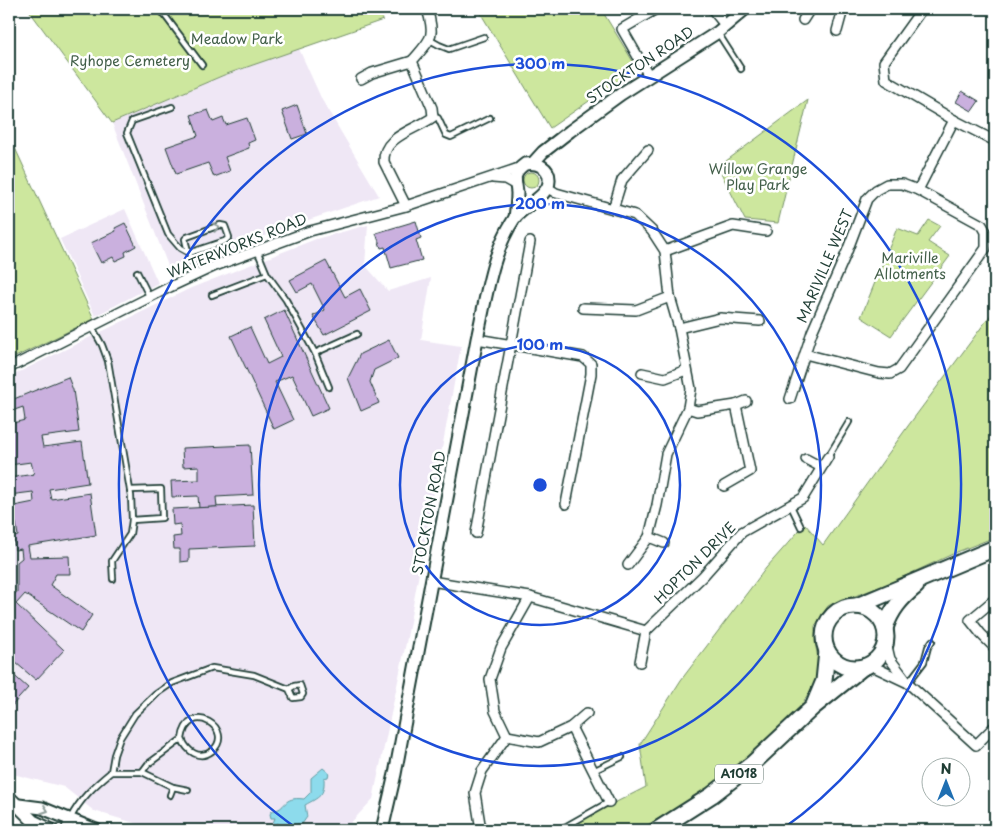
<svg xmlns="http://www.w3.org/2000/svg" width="1004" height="839" viewBox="0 0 1004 839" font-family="'Playpen Sans',sans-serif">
<rect width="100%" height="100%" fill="#fff"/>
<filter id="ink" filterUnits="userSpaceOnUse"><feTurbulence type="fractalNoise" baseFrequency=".02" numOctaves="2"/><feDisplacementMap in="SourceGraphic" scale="10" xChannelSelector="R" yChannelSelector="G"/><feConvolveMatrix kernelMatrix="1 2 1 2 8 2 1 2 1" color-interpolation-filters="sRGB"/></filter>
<g filter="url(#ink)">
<g fill="#efe7f5">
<path d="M299,49l23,51 57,96 -100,34 -107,46 -60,-153 112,-48z"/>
<path d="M125,209l33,74 -63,33 -35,-77z"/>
<path d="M368,225l-3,40 23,26 43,-13 -10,62 40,6 -55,297 -33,156 -29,31h-186l-64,-19 -30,-24 -55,-14v-396l182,-89 125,-49z"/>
</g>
<g fill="#cde79e" stroke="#769269">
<path d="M28,9h352l3,11 -159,55 -112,48z"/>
<path d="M478,9h123l36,59 -87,60z"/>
<path d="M808,100l-30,123 -33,-3 -27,-53z"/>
<path d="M9,135l85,184 -85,41z"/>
<circle cx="531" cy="180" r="8"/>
<path d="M929,220l11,6 -12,16 22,14 -59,80 -30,-19 36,-89 21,8z"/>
<path d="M995,309v228l-38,15 -67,31 -35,13 -13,3 -14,7 -13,20v16l5,28 -8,19 -18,27 -59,53 -46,33 -51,28h-77l85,-43 -6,-43 41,-64 85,-112 39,-44 18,21 85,-119z"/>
</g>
<path fill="#8ddbec" stroke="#619ca2" d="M323,768l6,5 -1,4 -4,1c1,18 -5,19 -19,27l2,12 -5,7h-5l-6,6h-10l-3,-7 -3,2 -2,-2 2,-5h-4l-1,-4 2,-3c16,-2 9,-15 32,-12l7,-7v-14z"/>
<g fill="#cab0de" stroke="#1f3d34">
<path d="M962,91l17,10 -7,10 -16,-9z"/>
<path d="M297,105l10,29 -15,5 -10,-28z"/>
<path d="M208,110l5,12 10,-4 3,7 21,-7 8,22 -7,3 1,5 -24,9 5,14 -16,6 -6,-14 -32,11 -10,-27 32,-11 -7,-21z"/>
<path d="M416,221l5,17 -5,2 6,20 -31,8 -6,-21 -4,1 -5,-15z"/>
<path d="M125,223l11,23 -11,6 1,4 -11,5 -2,-4 -12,6 -10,-20 25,-12 -1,-3z"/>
<path d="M326,261l19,36 15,-8 11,22 -47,24 -11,-19 12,-6 -13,-26 -15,8 -7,-12z"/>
<path d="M284,310l45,98 -18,8 -19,-41 -17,7 18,38 -19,9 -43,-93 19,-9 17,37 14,-7 -17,-37z"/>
<path d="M389,340l9,18 -24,12 -4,12 9,21 -18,8 -13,-33 12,-24z"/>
<path d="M68,377l5,13 6,42 -38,5 2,10 39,-5 6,41 -39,6 2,10 39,-6 6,42 -68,11 2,11 39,-1 1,18h-14l-6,11 42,30 -11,17 -56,-38 -9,10 48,46 -28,30 -27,-23v-59l8,-6v-30l5,-4 -1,-9 -6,1 -2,-13 5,-1 -2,-13 -5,1 -2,-17 25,-5 -1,-10 -24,3v-17l25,-4 -3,-12 -22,3v-41l16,-4 -2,-13 -14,5v-11z"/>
<path d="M250,445l3,50 -37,2 1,10 -18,1 -1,-12 -26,1 -1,-16 28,-1v-14l-16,1 -1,-19z"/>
<path d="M253,505l2,41 -66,3v12l-9,1v-13h-6l-1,-12 8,-1 -1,-12 -7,1 -1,-16z"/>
<path d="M9,671l19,17 -19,21z"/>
</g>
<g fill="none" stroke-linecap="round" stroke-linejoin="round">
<g stroke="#1f3d34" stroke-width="8">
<g id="lane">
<path d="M160,9l42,56"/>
<path d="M718,33l23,36"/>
<path d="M430,40l9,5 10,4 35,-12"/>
<path d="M172,107l-40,14 -5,12 41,101 12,14 9,5 36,-12 4,-4 -4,-11 -5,-1 -33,12 -2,2c2,12 8,23 12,35"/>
<path d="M433,117l5,1 8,17 5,2 39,-19"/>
<path d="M257,250l10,24 19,26 29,53 14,34"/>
<path d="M137,272l13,26"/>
<path d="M212,295l55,-21"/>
<path d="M92,327l10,18 6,16 23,135 1,24 -2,14 -18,27 1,18"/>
<path d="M315,353l42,-19"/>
<path d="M828,457l21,-35"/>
<path d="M130,490l31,-1 1,29 -30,2"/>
<path d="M791,506l10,21"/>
<path d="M908,683l16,-21 4,-15 4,-6"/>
<path d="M593,771l29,-14"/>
<path d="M111,772l3,-17 6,-17 15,-24 21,-20 16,-11 40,-15 42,7 35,14 5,-3 6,-1 3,9 -2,3 -8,1 -4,-9"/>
<path d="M142,772l6,-8 34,-25c6,-41 55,-9 30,12 -13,10 -25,0 -30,-12"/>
<path d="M170,795l3,-8"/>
<path d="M70,819c10,-20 24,-33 41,-47h31l31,15 15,3"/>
<path d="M563,828l46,-26"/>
</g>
</g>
<g stroke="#1f3d34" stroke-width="12">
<g id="street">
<path d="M712,9l13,16"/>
<path d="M922,9l-38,53 2,18 68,40 41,21"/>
<path d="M803,20l7,-11"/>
<path d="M837,31l6,-22"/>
<path d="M649,76l-27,-47 34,-20"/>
<path d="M361,79l11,-6 40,-12"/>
<path d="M493,178l12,1 9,5"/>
<path d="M548,188l8,5 79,22 17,16 13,20 5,46 9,31 12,61 -3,19 -22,46 -9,51 -8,32 -21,28"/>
<path d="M406,206l-22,-44c-2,-26 32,-32 49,-45l-1,-9 -20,-47c19,-22 24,-23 15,-52"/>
<path d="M613,209l9,-29 26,-30"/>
<path d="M665,251l68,-25 33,5"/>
<path d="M583,308l53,2 34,-13"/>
<path d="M679,328l41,-10 40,3"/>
<path d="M477,339l106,18 8,7v10l-25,130"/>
<path d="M805,354l74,19 11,1 9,-5 87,-121v-16l-4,-7 -64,-35 36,-70"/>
<path d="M9,368l161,-81 45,-21 95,-35 96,-25 113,-38"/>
<path d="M642,373l23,5 21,-8"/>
<path d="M790,399l22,-67 34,-78 21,-55 9,-9 11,-6h15l16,6"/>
<path d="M736,405l10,-4"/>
<path d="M688,408l9,3 39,-6 14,66 -26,15"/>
<path d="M806,459l15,8"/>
<path d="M476,533l54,-291"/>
<path d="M649,537l15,6"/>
<path d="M431,581l99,16 116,34 57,-55 39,-44 61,-34 25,-41"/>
<path d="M995,599l-25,21 11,14 14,14"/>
<path d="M886,642l4,17 18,24 68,62 19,-19"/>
<path d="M640,662l6,-31"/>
<path d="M870,665l36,17"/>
<path d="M571,727l38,75"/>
<path d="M507,736l-12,-25 -5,-32 11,-31 29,-51"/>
<path d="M507,736l32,6 32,-15 16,-14"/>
<path d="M66,830l4,-10"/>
<path d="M481,830l-6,-37 7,-22 25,-35"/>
</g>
</g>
<g stroke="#1f3d34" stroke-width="15">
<g id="secondary">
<path d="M533,163l10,-11 27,-21 51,-37 97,-62 27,-23"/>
<path d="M9,797l24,24 19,9"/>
<path d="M19,805l23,3 54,22"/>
<path d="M382,830l13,-56 82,-435c9,-40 14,-85 37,-120 9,-13 35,-23 35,-38 1,-14 -12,-19 -24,-17 -14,10 -9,15 -8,29 0,9 -1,17 -2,25"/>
</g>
</g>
<g stroke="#1f3d34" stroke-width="19">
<g id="highway">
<circle cx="855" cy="637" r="31"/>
<path d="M857,606l138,-58"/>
<path d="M885,628c6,-18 16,-30 31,-42"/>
<path d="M814,705l10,-24 3,-30"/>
<path d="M657,830l55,-35 40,-31 60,-56 51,-41"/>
</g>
</g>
<use href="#lane" stroke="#fff" stroke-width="4.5"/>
<use href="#street" stroke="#fff" stroke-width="9"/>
<use href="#secondary" stroke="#fff" stroke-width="11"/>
<use href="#highway" stroke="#fff" stroke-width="15"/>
</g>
<defs><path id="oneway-chevron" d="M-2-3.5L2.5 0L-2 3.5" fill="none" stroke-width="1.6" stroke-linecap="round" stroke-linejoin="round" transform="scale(1.25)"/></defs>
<g stroke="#8f9e9a">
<use href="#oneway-chevron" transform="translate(216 227) rotate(-12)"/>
<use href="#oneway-chevron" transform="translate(45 810) rotate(20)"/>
</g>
</g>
<g fill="none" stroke="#1d4ed8" stroke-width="2.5">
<circle cx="540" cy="485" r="140"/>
<circle cx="540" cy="485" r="281"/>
<path d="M299 830A421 421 0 1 1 781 830"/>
</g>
<g text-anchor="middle" stroke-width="5" stroke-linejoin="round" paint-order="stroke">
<rect fill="#fff" stroke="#627771" stroke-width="1" x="715" y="764.5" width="48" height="19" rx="4"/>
<g font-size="12" font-weight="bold" fill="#1f3d34">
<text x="739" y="778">A1018</text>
</g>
<g font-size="14" fill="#425f49" stroke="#fff">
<text x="237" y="44">Meadow Park</text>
<text x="130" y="66">Ryhope Cemetery</text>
<text x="758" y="174">Willow Grange<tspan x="758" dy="16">Play Park</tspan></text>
<text x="910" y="263">Mariville<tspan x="910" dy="16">Allotments</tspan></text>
</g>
<g font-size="14" fill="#1f3d34" stroke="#fff">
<text transform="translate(640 65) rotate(-34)" y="5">STOCKTON ROAD</text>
<text transform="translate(237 246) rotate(-22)" y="5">WATERWORKS ROAD</text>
<text transform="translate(825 266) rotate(-67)" y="5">MARIVILLE WEST</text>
<text transform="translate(429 513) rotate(-79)" y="5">STOCKTON ROAD</text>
<text transform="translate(695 563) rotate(-45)" y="5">HOPTON DRIVE</text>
</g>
</g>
<circle cx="540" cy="485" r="8" fill="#1d4ed8" stroke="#fff" stroke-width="2.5"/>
<g font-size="15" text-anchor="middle" font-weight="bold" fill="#1d4ed8" stroke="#fff" stroke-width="5" stroke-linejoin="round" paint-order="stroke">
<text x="540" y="69">300 m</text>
<text x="540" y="209">200 m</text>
<text x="540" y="350">100 m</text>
</g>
<rect width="1004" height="839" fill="none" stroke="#fff" stroke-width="30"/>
<rect x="15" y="15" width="974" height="809" fill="none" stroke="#1f3d34" stroke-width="2" filter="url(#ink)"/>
<g transform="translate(946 782)"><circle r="24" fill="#ffffff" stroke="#a5b1ae"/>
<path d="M0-4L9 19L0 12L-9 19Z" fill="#1f6fb2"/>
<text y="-8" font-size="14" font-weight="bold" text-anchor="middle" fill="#1f3d34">N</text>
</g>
</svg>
